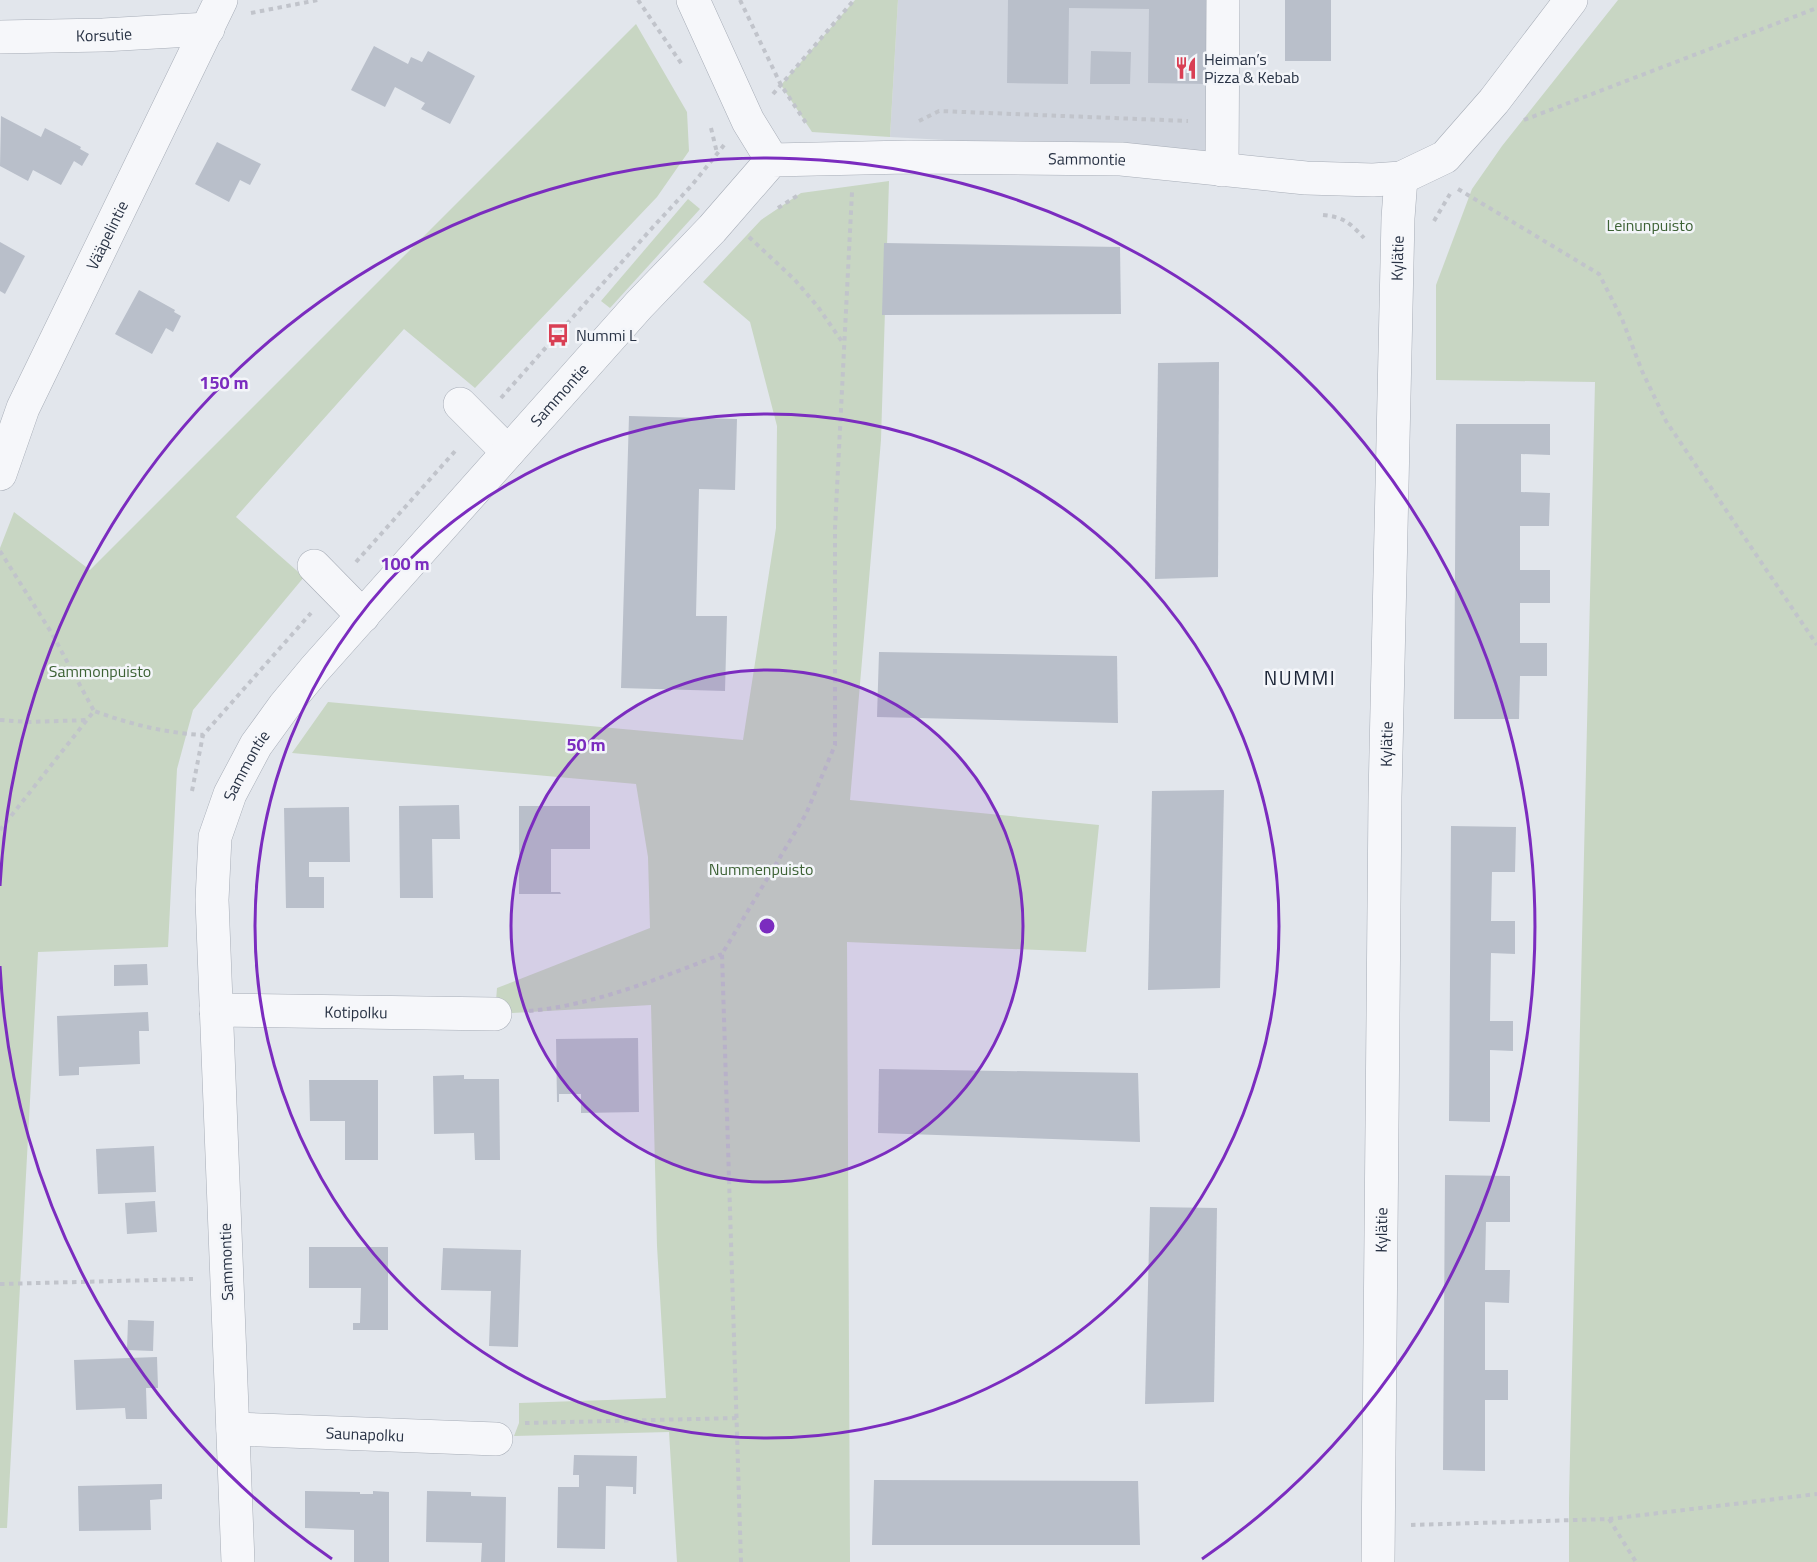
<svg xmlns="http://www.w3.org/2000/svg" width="1817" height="1562" viewBox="0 0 1817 1562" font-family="'Titillium Web',sans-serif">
<rect width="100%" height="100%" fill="#e2e6ec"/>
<path fill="#d0d5de" d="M898,0h339l-1,156 -346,-19z"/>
<g fill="#c8d6c3">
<path d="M855,0h43l-8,137 -78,-5 -31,-47z"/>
<path d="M1618,0h199v1562h-248v-63l26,-1117 -159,-2v-95l36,-96 30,-43z"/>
<path d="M636,24l51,88 2,39 -32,46 -182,191 -71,-59 -168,188 68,60 -111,133 -16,59 -9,178 -130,5 -31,576h-7v-980l14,-36 76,58z"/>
<path d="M889,181l-8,259 -31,360 249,25 -13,127 -239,-10 3,620h-173l-8,-130 -155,4 5,-13v-20l147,-5 -9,-152 -6,-241 -156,9 2,-26 153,-60 -2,-71 -12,-73 -344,-31 36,-51 415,38 33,-212 1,-102 -27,-104 -47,-40 58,-62 40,-27z"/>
<path d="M688,199l12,10 -90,99 -9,-7z"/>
</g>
<g fill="#b9bfca">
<path d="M1008,0h201l-1,84 -60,-1 1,-74 -80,-1 -1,76 -61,-1z"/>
<rect x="1285" y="0" width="46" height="61"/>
<path d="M374,46l34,18 3,-7 11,5 6,-11 47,25 -25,48 -29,-15 4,-6 -30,-16 -10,20 -34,-17z"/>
<path d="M1091,51l40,1 -1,32h-40z"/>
<path d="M1,116l40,21 4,-9 36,19 -1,2 9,5 -7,12 -8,-5 -13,24 -28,-15 -5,11 -28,-15z"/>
<path d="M217,142l44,22 -11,21 -10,-5 -11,22 -34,-18z"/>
<path d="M0,242l25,14 -20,38 -5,-3z"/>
<path d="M884,243l236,4 1,67 -239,1z"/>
<path d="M139,290l36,20 -1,2 7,4 -8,16 -7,-4 -14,26 -37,-20z"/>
<path d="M1219,362l-1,215 -63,2 3,-216z"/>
<path d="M629,416l108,3 -2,71 -36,-1 -3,127h31l-2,75 -104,-3z"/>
<path d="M1456,424h94v31l-29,-1v38l29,1 -1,33h-29v44h30v33h-30v40h27v33h-27l-1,43h-65z"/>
<path d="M879,652l238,4 1,67 -241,-6z"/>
<path d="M1224,790l-4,198 -72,2 4,-199z"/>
<path d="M459,805l1,34h-28l1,59h-33l-1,-92z"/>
<path d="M519,806h71v43h-39v43h9l1,2h-42z"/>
<path d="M349,807l1,55h-41v15h15v31h-38l-2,-100z"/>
<path d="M1451,826l65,1 -1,45h-23l-1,49h24v33l-24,-1 -1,68h23v30l-23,-1v72l-41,-1z"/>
<path d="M147,964l1,21 -34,1v-21z"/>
<path d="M148,1012l1,19h-10l1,33 -61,3v8l-20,1 -2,-60z"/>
<path d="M638,1038l1,74 -58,1v-19h-22v8h-2l-1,-63z"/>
<path d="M879,1069l259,4 2,69 -262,-9z"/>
<path d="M464,1075v4h35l1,81h-25l-1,-27 -40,1 -1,-58z"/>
<path d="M309,1080h69v80h-33v-39h-35z"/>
<path d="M154,1146l2,46 -58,2 -2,-45z"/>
<path d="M1445,1175l65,1v46h-24l-1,48h25l-1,33 -24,-1v68h23v30h-23v71l-42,-1z"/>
<path d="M155,1201l2,31 -30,2 -2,-31z"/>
<path d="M1150,1207l67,1 -3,194 -69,2z"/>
<path d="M309,1247h79v83h-35v-7h7l1,-35h-52z"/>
<path d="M443,1248l78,2 -3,97 -29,-1 2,-55 -50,-1z"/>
<path d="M128,1320l26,1 -1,30 -26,-1z"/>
<path d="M157,1357l1,31h-12l1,31h-21l-1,-11 -49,2 -2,-50z"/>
<path d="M574,1455l63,1 -1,38h-3v-7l-27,-1 -1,63 -48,-1 1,-61h21v-12h-6z"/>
<path d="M874,1480l264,1 2,64h-268z"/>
<path d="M162,1484v15l-12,1 1,30 -72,1 -1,-45z"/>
<path d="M305,1491l55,1v2h13v-3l16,1v70h-35v-32l-49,-2z"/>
<path d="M427,1491l44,1v4l35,1 -1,65h-24l1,-19 -56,-1z"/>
</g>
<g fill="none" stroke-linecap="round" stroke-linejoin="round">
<g stroke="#a7adb7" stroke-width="34">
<g id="minor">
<path d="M693,0l55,121 24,39"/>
<path id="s1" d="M0,37l103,-2 105,-6"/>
<path d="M1222,170l1,-170"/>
<path d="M460,404l48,48"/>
<path id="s2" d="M0,474l23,-66 198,-408"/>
<path d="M314,566l49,50"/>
<path id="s3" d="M216,1010l279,4"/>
<path id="s4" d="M233,1429l263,10"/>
<path id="s5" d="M238,1562l-26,-662 3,-63 15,-43 26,-49 29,-40 29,-35 325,-365 73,-76 60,-69 136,-3 213,2 185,19 67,2 28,-2 44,-21 49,-56 77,-101"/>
<path id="s6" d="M1378,1562l7,-765 13,-579 3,-40"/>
</g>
</g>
<g stroke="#c1c4cb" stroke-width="4" stroke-dasharray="4.5 4.5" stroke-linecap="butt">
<path d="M638,0l45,66"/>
<path d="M740,0l41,85 27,41"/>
<path d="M251,13l67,-13"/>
<path d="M773,94l81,-94"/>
<path d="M1524,120l293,-112"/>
<path d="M919,121l20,-10 249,10"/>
<path d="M711,128l6,25"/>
<path d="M1458,189l141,85 23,45 20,52 24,50 151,224"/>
<path d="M778,208l22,-14"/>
<path d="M1323,215c21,2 27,8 41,23"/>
<path d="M1434,221l16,-27"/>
<path d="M749,237l46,43 23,27 25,36"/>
<path d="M501,398l152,-171 39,-42 32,-40"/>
<path d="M0,551l51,81 43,79"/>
<path d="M356,562l101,-113"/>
<path d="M0,720l28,2 60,-2"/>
<path d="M192,791l11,-56 108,-122"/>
<path d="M0,830l94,-119c36,13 71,22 109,24"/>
<path d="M529,1011c66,-6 131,-33 193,-57"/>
<path d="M0,1284l193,-5"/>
<path d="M525,1423l213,-5"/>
<path d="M1609,1519l27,43"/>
<path d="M1411,1525l198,-6 208,-25"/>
<path d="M741,1562l-19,-608 84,-140 29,-69v-217l17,-336"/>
</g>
<use href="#minor" stroke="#f6f7fa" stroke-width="33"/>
</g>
<circle cx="767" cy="926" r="256" fill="#7b2cbf" fill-opacity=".12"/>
<g fill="none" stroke="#7b2cbf" stroke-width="3">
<circle cx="767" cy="926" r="256"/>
<circle cx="767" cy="926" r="512"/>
<path d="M332 1559A768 768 0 0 1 0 966M0 886A768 768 0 1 1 1202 1559"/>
</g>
<defs>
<g id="restaurant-bare" transform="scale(1.8)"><path d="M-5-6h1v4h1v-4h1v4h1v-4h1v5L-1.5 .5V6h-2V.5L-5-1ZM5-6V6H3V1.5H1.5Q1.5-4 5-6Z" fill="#d93f54" stroke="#f3f5f9" stroke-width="2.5" paint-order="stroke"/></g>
<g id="bus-bare" transform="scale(1.8)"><path d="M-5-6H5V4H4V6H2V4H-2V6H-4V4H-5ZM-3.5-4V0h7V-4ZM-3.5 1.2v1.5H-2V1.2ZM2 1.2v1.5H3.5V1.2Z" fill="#d93f54" stroke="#f3f5f9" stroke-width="2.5" paint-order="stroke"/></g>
</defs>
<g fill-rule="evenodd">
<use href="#restaurant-bare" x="1186" y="68"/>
<use href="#bus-bare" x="558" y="335"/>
</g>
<g text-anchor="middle" stroke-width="5" stroke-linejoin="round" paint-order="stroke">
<g font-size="16" fill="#293345" stroke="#f3f5f9">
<text dy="6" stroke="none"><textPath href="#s1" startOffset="104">Korsutie</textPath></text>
<text dy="6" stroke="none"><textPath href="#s5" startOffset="1922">Sammontie</textPath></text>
<text dy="6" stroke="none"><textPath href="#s2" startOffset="262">Vääpelintie</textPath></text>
<text dy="6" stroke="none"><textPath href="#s6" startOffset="1304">Kylätie</textPath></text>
<text dy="6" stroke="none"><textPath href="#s5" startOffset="1290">Sammontie</textPath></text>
<text dy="6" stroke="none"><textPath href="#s6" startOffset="818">Kylätie</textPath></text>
<text dy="6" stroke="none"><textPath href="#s5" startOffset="804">Sammontie</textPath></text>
<text dy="6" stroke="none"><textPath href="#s3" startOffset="140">Kotipolku</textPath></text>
<text dy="6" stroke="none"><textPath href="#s6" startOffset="332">Kylätie</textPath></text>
<text transform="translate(226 1262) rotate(-92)" y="6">Sammontie</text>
<text dy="6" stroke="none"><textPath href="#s4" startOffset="132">Saunapolku</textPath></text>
</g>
<g font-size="16" fill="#293345" stroke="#f3f5f9" text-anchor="start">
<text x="1204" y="65">Heiman’s<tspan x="1204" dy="18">Pizza &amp; Kebab</tspan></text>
<text x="576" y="341">Nummi L</text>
</g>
<g font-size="16" fill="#3d6235" stroke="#f3f5f9">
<text x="1650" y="231">Leinunpuisto</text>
<text x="100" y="677">Sammonpuisto</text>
<text x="761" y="875">Nummenpuisto</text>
</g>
<g font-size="20" letter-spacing="1.5" fill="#1b2436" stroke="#f3f5f9">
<text x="1300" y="685">NUMMI</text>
</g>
</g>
<circle cx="767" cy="926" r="9" fill="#7b2cbf" stroke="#f3f5f9" stroke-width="3"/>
<g font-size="18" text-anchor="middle" font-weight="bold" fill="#7b2cbf" stroke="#f3f5f9" stroke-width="5" stroke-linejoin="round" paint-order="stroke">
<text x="224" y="389">150 m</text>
<text x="405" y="570">100 m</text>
<text x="586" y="751">50 m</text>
</g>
</svg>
